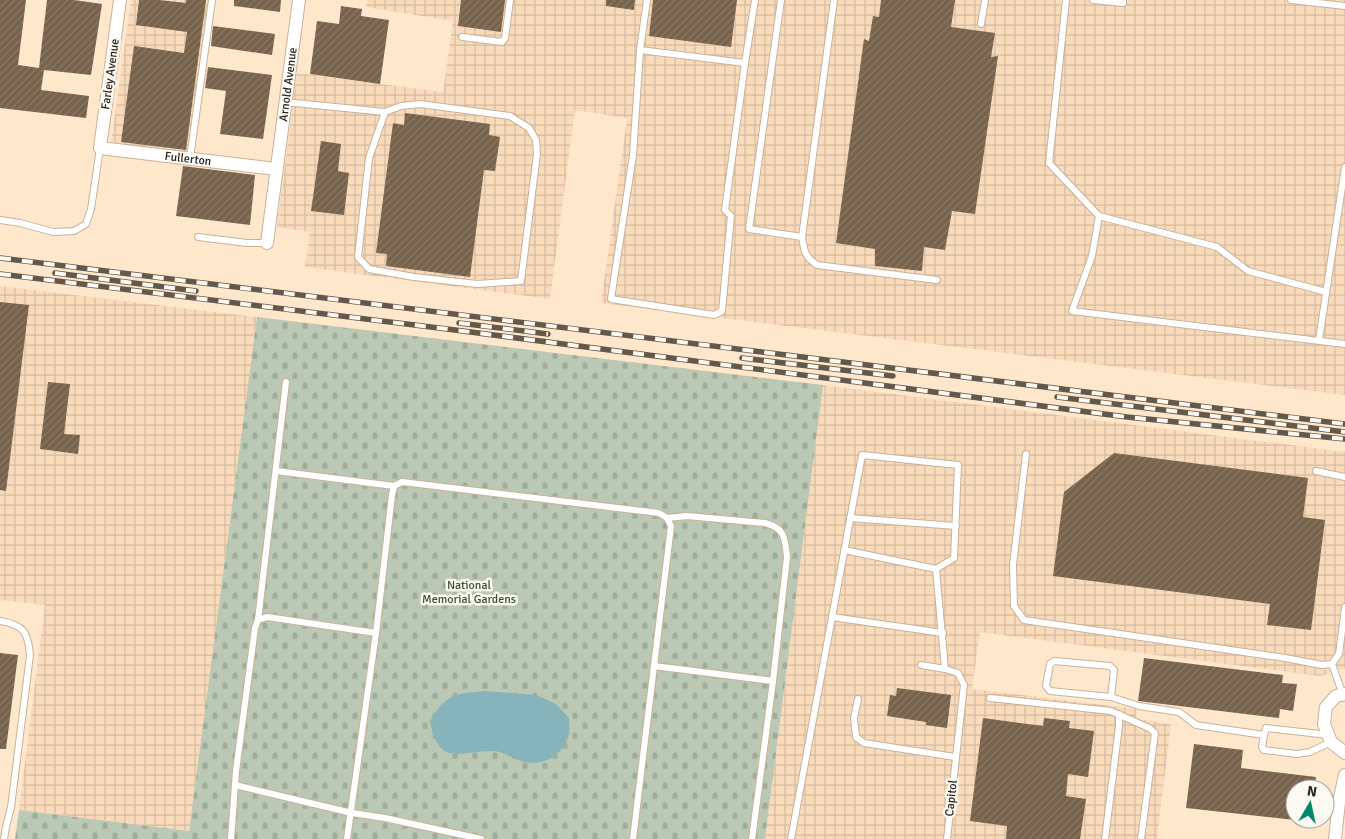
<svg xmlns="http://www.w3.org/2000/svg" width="1345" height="839" viewBox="0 0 1345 839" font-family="Signika,sans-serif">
<defs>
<pattern id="industrial-grid" width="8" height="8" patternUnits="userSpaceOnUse" patternTransform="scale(1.25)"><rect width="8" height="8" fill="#f9dbbb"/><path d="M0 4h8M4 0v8" fill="none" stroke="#d6bca0"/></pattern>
<pattern id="cemetery-stones" width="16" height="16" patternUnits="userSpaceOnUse" patternTransform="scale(1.25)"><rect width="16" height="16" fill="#bac8b4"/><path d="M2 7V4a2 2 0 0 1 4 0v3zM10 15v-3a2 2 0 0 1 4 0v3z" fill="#a0ac9a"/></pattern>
<pattern id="building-hatch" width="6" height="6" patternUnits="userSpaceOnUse" patternTransform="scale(1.25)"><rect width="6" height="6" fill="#77624b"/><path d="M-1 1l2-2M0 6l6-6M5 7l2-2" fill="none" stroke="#897967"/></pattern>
</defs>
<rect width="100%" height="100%" fill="#ffe7cc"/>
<g fill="url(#industrial-grid)">
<path d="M131,0h78l-21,155 -77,-11z"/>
<path d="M367,0h978v395l-744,-92 26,-185 -52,-8 -25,189 -245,-32 5,-35 -33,-5 20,-154 146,19 10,-71 -87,-14z"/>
<path d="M0,286l257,31 -68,514 -170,-21 26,-205 -45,-5z"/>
<path d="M823,385l522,67v216l-25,8 -340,-44 -8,57 165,20 -1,10 35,5 -14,115h-392z"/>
</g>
<path fill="url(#cemetery-stones)" d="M257,317l566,68 -58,454h-750l4,-29 170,21z"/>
<path fill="#86b4ba" d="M486,691l50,4 20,9 13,14c0,5 1,11 0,15 -4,23 -30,36 -50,27 -9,-3 -15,-8 -25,-9 -33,-1 -55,18 -64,-30 17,-28 24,-27 56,-30z"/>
<g fill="url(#building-hatch)">
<path d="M0,0h26l-8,65 21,3 8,-68h27l28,4 -11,71 -47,-5 -3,20 48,6 -3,22 -86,-10z"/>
<path d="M139,0h20l27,3v-3h20l-20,150 -65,-8 13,-96 50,7 3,-21 -51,-7z"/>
<path d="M234,0h47l-1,12 -46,-6z"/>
<path d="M461,0h44l-4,32 -43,-6z"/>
<path d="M606,0h29l-1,10 -28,-4z"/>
<path d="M653,0h84l-6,47 -82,-11z"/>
<path d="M881,0h74l-4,27 44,6 -4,24 7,-1 -23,158 -23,-3 -7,39 -21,-3 -2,24 -47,-5v-17l-39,-6 28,-204 5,2 4,-25 6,1z"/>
<path d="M341,6l21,3 -1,7 28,4 -9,64 -70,-10 7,-53 22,3z"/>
<path d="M213,26l62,8 -3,21 -61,-9z"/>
<path d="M208,67l64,8 -9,64 -43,-5 6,-43 -21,-3z"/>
<path d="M405,113l85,11 -1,11 11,2 -5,34 -11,-1 -14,107 -84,-11 1,-12 -11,-1 17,-130 11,2z"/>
<path d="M321,141l20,3 -3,27 11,2 -5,42 -33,-4z"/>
<path d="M183,166l72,9 -5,50 -74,-9z"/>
<path d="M0,302l29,3 -23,186 -6,-1z"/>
<path d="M48,382l22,2 -6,50 16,1 -2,19 -38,-5z"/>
<path d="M1114,453l194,25 -5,39 22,3 -14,110 -44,-5 3,-21 -217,-28 11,-84z"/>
<path d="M0,653l18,2 -12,94h-6z"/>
<path d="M1144,658l139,17 -1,8 15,1 -4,27 -13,-2 -1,9 -141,-17z"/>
<path d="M897,688l54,7 -4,33 -21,-3v-3l-39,-6 3,-21 6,1z"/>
<path d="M983,718l60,8 1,-8 26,3 -1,7 25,3 -6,46 -20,-3 -2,22 20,3 -6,40h-74l1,-13 -37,-5z"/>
<path d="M1194,744l49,6 -2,18 75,9 -2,12h-19v31l-109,-12z"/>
</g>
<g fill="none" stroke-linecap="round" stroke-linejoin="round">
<g stroke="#c9b299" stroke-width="8">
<g id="service">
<path d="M647,0l-7,50 105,13 10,-63"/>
<path d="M781,0l-32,229 53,8"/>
<path d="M834,0l-32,237c2,14 3,20 15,28l120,15"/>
<path d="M1066,0l-17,163 50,53 -7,40 -20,55 273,33"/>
<path d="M1093,0l30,3v-3"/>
<path d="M1291,0l54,6"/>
<path d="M981,24l4,-24"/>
<path d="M462,37l40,5 3,-4 5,-38"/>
<path d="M640,50l-7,105 -22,144 103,16 8,-4 9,-95 -6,-6 20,-147"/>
<path d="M285,102l100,10 16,-6 19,-2 90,12 19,12 7,12 1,14 -16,127 -44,3 -63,-7 -45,-8 -11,-12 11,-99 16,-46"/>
<path d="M190,158l22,-158"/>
<path d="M1099,216l118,31 31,24 78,21"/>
<path d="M0,220l20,3 33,9 21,-1 12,-7 5,-15 9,-61"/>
<path d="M198,237l49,6h20"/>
<path d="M1319,340l26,-173"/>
<path d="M1026,454l-13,111 1,41 10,14 261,38 37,7 10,-1"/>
<path d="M276,471l118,15"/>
<path d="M1316,471l29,6"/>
<path d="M667,518l20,-2 78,7c20,5 20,15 22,34l-14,124"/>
<path d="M850,518l106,8"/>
<path d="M936,569l9,100"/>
<path d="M832,617l111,16"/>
<path d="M258,620l28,-238"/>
<path d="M0,621c24,4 28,11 30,34l-19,152 -5,20 -2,12"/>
<path d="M921,665l24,4 13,4 6,12 -17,154"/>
<path d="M654,666l119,15 -21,158"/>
<path d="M1343,695l-11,-31 7,-10 6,-47"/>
<path d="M1111,697l3,-27 -4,-4 -56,-5 -4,3 -4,22 4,5 61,6 28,9 40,6 17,13 68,10 -2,12 2,3 33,4 13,-2 21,-10"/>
<path d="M990,698l121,13 38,17 6,5 -14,106"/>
<path d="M858,699l-4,19 2,19 8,6 91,14"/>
<path d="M1264,735l2,-7 63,7"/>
<path d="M235,785l117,28 33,5 96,21"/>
<path d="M231,839l5,-68 19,-143 3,-8 9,-3 109,16"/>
<path d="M347,839l29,-206 16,-138 2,-9 8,-4 257,31 8,5 4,8 -38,313"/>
<path d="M791,839c24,-128 47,-256 71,-384l96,10 -4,93 -18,11 -92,-19"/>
<path d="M1105,839l14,-113v-12"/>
</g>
</g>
<g stroke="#c9b299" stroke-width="14">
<g id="minor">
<path id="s1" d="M120,0l-20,148 176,21"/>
<path id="s2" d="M267,243l32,-243"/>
<path d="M1345,694l-9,2 -10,11 -2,17 7,18 14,11"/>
<path d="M1335,839l4,-37 6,-27"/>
</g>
</g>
<use href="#service" stroke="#fff" stroke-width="6"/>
<use href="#minor" stroke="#fff" stroke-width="12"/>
<g stroke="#645849" stroke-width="5.5">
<g id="rail">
<path d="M0,258l1345,166"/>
<path d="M55,273l141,18"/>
<path d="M0,274l455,56 672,87 218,22"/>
<path d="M459,323l89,11"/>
<path d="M742,358l151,18"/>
<path d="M1057,397l288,35"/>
</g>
</g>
<use href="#rail" stroke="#fcf8f2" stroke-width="4" stroke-dasharray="11" stroke-linecap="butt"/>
</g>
<g text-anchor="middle" stroke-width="5" stroke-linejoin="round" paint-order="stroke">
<g font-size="12" fill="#2a2218" stroke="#fcf8f2">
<text transform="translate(110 74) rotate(-82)" y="4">Farley Avenue</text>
<text dy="4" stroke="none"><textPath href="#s2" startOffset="160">Arnold Avenue</textPath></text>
<text dy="4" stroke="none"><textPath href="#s1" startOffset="238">Fullerton</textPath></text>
<text transform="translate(951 798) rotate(-84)" y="4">Capitol</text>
</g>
<g font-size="12" fill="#355325" stroke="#fcf8f2">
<text x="469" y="589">National<tspan x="469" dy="14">Memorial Gardens</tspan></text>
</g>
</g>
<g transform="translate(1310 804) rotate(9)"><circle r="24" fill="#fcf8f2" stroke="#a8a29b"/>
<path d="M0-4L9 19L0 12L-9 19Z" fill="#02886d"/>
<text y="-8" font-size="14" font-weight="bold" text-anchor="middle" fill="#2a2218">N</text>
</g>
</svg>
